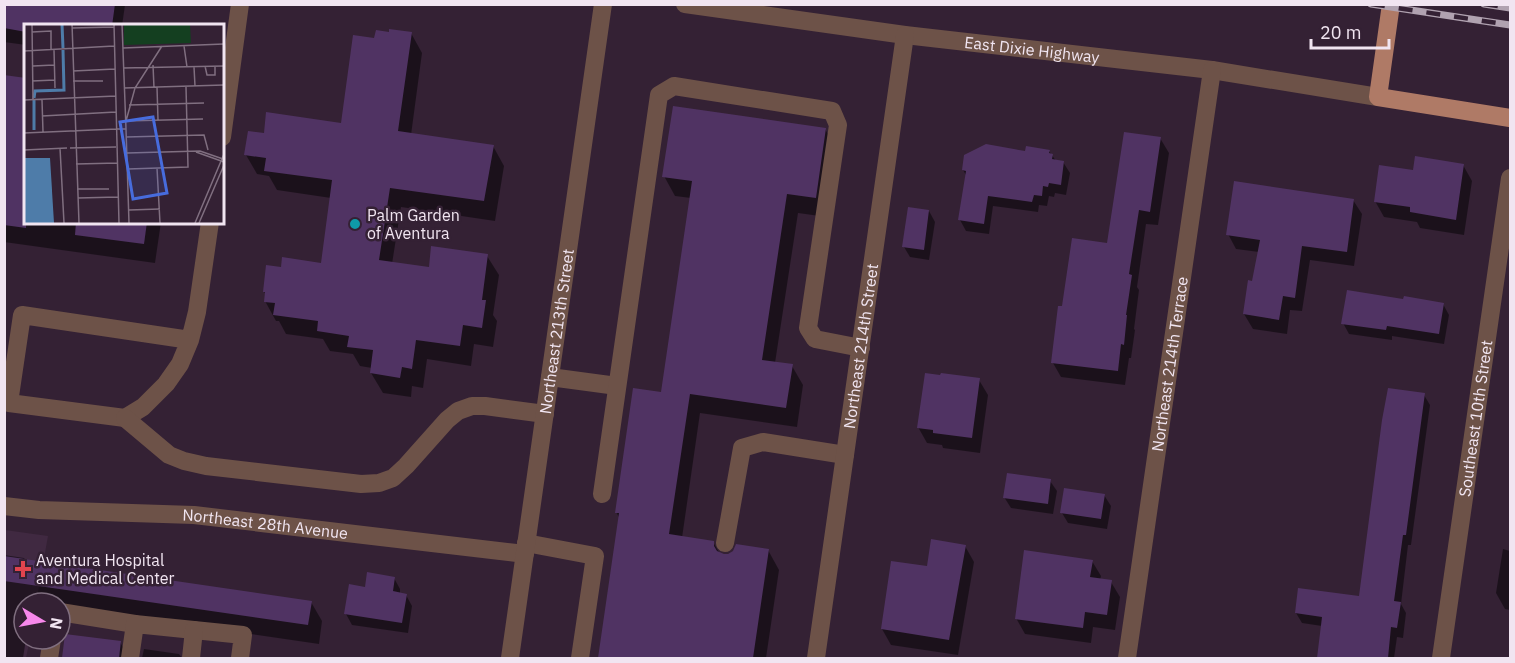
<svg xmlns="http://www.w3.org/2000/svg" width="1515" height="663" viewBox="0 0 1515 663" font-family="'IBM Plex Sans',sans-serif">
<rect width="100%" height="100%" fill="#342134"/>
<path fill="#402941" d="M5,530l43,6 -12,67h-12v36h6l-4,19h-21z"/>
<g fill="#0007">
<path d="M4,4h121v1l-3,21h-96v19l-22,-3z"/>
<path d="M411,33l11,20 -11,82 82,11 11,20 -9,55 -94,-14 -9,57 38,5 57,-13 12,19 -6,40 4,6 -4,26 -19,-3 -3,22 -44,-7 -4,29 -11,-2 -1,11 -28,-4 -12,-20 1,-5 -12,-2 -7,-12 -23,-3 -7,-12 -37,-5 -7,-13h-3l-11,-20 1,-7 -2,-2 18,-23 40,-5 9,-66 -54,-8 -8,-14 -12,-2 -11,-19 19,-20 77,-10 34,-86z"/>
<path d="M4,76l22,146h135l-6,41 -151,-21z"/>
<path d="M825,129l12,20 -10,68 -29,-4 -23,150 17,3 11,19 -6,42 -97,-14 -18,125 31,4 7,12 3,2 45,-6 11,20 -13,88h-166l20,-139 -4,-7 46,-118 29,-196 -16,-2 -11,-20z"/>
<path d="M1160,138l9,15 -11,72 -12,-1 -9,63 2,3 -5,39 1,1 -4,28h-2l-4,27 -64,-8 -8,-14 10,-55 45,-63z"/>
<path d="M1049,151l7,10 7,1 7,11 -4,22 -11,-2 -1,4 -5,-1 -2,10 -8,-1 -1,7 -45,-6 -4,28 -23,-3 -6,-11 6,-45 -3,-5 63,-17z"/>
<path d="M1463,165l9,16 -8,54 -44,-7 -3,-6 -33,-5 -9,-16z"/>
<path d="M1353,200l9,14 -8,52 -44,-6 -8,51 -12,-1 -3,24 -34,-5 -9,-15 10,-32 5,-30 -23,-3 -8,-15z"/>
<path d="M929,211l6,11 -6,38 -19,-3 -6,-10z"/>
<path d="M1443,304l6,11 -5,29 -52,-8v4l-43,-6 -6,-11z"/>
<path d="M979,380l9,15 -8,58 -37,-5 -1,-3 -15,-2 -9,-16z"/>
<path d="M1424,395l6,10 -19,140h-3l-7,59 5,9 -3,25 -6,-1 -3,21h-76l4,-32 -20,-3 -6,-10 64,-15z"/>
<path d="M1050,481l7,10 -4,23 -42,-6 -7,-11z"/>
<path d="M1104,495l7,11 -4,23 -39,-6 -6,-10z"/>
<path d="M965,546l9,16 -16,93 -67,-10 -9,-16 46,-61z"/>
<path d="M1510,547v63l-5,-1 -9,-16 7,-44 7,2z"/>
<path d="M4,555l20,3 2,3 285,41 11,19 -3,23 -259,-38v-3l-28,-1 -8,1v36h2l-3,19h-19z"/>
<path d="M1092,561l9,15 -1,4 11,2 9,15 -5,33 -22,-3 -2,16 -66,-9 -9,-16z"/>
<path d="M394,578l6,11v5l6,1 6,11 -4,27 -56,-8 -6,-11 20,-25z"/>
<path d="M66,636l54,6 9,16h-66z"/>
<path d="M144,649l35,5 3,4h-40z"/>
</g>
<g fill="#503363">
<path d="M4,4h111l-3,22h-86v6l-22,-4z"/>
<path d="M389,29l23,3 -14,99 96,14 -10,56 -94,-13 -11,72 50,7 2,-21 57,8 -6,46h4l-4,28 -19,-3 -3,21 -44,-6 -4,29 -10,-2 -2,11 -30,-5 3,-23 -26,-3 2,-11 -32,-5 1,-10 -45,-6 2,-12 -11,-1 1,-10h-2l3,-27 15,2 1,-10 39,6 11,-83 -68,-9 2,-13 -22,-3 4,-24 16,2 2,-21 75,11 12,-88 21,3 2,-8 13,2z"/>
<path d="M4,75l22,3v150l-22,-3z"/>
<path d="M673,106l153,22 -10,70 -29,-4 -25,166 31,4 -7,44 -96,-14 -21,140 45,7v5l3,5 7,3h4l5,-3 3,-7 33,5 -16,109h-155l21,-145h-4l18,-125 28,4 31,-211 -30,-4z"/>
<path d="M1124,132l37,5 -11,75 -11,-2 -10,64 3,1 -6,40h1l-3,30 -3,-1 -3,27 -67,-8 7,-57h4l10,-68 35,5z"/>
<path d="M986,144l39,7 1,-5 24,4 -1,3 4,1 -1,5 12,2 -3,24 -12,-2 -1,4 -5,-1 -1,10 -8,-1 -2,7 -44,-6 -4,28 -26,-4 8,-49 -4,-1 2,-15z"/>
<path d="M1415,156l49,8 -8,56 -46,-8v-5l-36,-5 5,-37 34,5z"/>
<path d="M1234,181l120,18 -7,53 -45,-6 -7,52 -12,-2 -4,24 -36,-6 5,-34 4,1 8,-41 -34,-5z"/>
<path d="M908,207l21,3 -5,40 -22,-3z"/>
<path d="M76,222h71l-3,22 -69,-9z"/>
<path d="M1347,290l56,9 1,-3 40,7 -5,31 -52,-8 -1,4 -45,-6z"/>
<path d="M925,373l15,2 1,-2 39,5 -8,60 -39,-5v-3l-16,-2z"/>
<path d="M1388,388l37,5 -19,142h-3l-9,66 7,1 -4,26 -6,-1 -3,31h-71l5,-41 -27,-4 3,-25 61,8 23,-176z"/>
<path d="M1007,473l44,6 -3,25 -45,-6z"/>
<path d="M1064,488l41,6 -4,25 -41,-6z"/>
<path d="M931,539l35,6 -17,95 -68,-11 10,-68 36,5z"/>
<path d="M1024,550l69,10 -3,17 22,3 -5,35 -22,-3 -2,16 -68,-9z"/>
<path d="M4,556l308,45 -4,24 -304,-44z"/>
<path d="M367,572l28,5 -2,14 14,3 -5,29 -58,-9 5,-30 16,3z"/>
<path d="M65,634l56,7 -2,17h-57z"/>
</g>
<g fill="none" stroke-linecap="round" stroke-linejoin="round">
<g stroke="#6d5248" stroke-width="18">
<path id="s1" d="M685,4l220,31 307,35 166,27"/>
<path d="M222,137l18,-133"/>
<path d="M190,340l-168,-25 -13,88 116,15 18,-11 23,-23 14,-20 10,-24 7,-28 13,-90"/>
<path d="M550,377l67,9"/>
<path d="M125,418l44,37 15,6 22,5 155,18 18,-1 14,-5 13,-12 41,-46 11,-9 14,-5h13l60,8"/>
<path d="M602,494l57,-399 15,-9 158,25 6,14 -30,203 7,11 46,9"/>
<path id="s2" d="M4,506l35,4 155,5 331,39"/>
<path d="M526,543l69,13 -15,102"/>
<path d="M725,543l17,-95 21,-6 82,13"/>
<path d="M60,612l75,12"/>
<path d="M49,658l3,-19"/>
<path d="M130,658l5,-34 108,11 -3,23"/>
<path d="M191,658l3,-28"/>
<path id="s3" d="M510,658l93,-654"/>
<path id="s4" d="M816,658l89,-623"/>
<path id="s5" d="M1127,658l85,-588"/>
<path id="s6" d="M1441,658l69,-480"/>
</g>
<path stroke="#af7a66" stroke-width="18" d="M1391,4l-13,93 132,21"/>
<g stroke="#b0a2b0" stroke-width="7">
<g id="rail">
<path d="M1371,4l139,21"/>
<path d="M1484,4l26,4"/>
</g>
</g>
<use href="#rail" stroke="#342134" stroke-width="4.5" stroke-dasharray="14" stroke-linecap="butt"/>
</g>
<circle fill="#0f9aa8" stroke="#342134" stroke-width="2" cx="355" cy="224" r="6"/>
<path fill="#e0444e" stroke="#342134" stroke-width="2" d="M20 560h6v6h6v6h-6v6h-6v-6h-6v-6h6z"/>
<g text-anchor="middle" stroke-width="5" stroke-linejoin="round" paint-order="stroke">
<g font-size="16" fill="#f1e5f1" stroke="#342134">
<text dy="6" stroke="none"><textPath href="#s1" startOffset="350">East Dixie Highway</textPath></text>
<text dy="6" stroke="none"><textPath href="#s3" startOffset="330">Northeast 213th Street</textPath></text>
<text dy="6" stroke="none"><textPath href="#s4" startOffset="315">Northeast 214th Street</textPath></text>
<text dy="6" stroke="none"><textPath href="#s5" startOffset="297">Northeast 214th Terrace</textPath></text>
<text dy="6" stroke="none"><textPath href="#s6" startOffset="242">Southeast 10th Street</textPath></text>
<text dy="6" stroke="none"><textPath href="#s2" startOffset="262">Northeast 28th Avenue</textPath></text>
</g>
<g font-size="16" fill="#f1e5f1" stroke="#342134" text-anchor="start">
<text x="367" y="221">Palm Garden<tspan x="367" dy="18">of Aventura</tspan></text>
<text x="36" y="566">Aventura Hospital<tspan x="36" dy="18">and Medical Center</tspan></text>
</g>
</g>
<g transform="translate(24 24)">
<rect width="200" height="200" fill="#342134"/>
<path d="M100,0h66l1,19 -67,2z" fill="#143f20"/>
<path d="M0,134h26l4,65h-30z" fill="#4e7ca9"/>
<path fill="none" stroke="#4e7ca9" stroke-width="3" d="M38,0l1,24M10,74l1,-7 29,-1 -1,-40M10,106v-30"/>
<path fill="none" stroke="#806f80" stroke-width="1.5" d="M8,0l1,76M48,0l7,199M90,0l5,199M48,4l42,-1M8,8l19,-1v18M138,22l-27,42 -9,33 77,-2M160,22l3,21M99,24l101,-4M30,26l1,38M0,27l90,-5M129,41l1,23M9,42l21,-1M181,42l2,9h8v-9M170,43l1,19M99,44l101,-2M49,47l42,-2M8,57l23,-1M49,57h30M133,63l1,33M100,64l100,-3M0,76l92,-4M18,76l1,32M105,81l75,-2M18,92l74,-4M93,105h9l-4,-105M102,105l3,94M0,109l93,-4M102,113l78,-2 4,15M36,124l4,75M46,124l46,-1M0,126l43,-2M172,128l28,10M103,129l73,-2 23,8M52,140l42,-1M133,144l3,55M104,145l60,-2 -2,-80M53,165h32M54,174l40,-1M105,186l31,-1M171,199l29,-69M175,199l25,-58"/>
<path fill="#476cdd" fill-opacity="0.15" stroke="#476cdd" stroke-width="3" d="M129,93l14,76 -34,6 -13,-77z"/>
<rect width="200" height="200" fill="none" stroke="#f1e5f1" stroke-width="3"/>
</g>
<rect width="1515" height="663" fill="none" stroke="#f1e5f1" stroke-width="12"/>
<g transform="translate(42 621) rotate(100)"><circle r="28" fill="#342134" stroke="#806f80" stroke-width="1.5"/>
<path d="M0-4.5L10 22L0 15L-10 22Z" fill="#f788eb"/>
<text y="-9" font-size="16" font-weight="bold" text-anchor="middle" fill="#f1e5f1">N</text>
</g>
<path d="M1311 39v9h78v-9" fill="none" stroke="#f1e5f1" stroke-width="3"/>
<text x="1320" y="39" font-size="18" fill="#f1e5f1" stroke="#342134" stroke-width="4.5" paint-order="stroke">20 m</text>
</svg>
